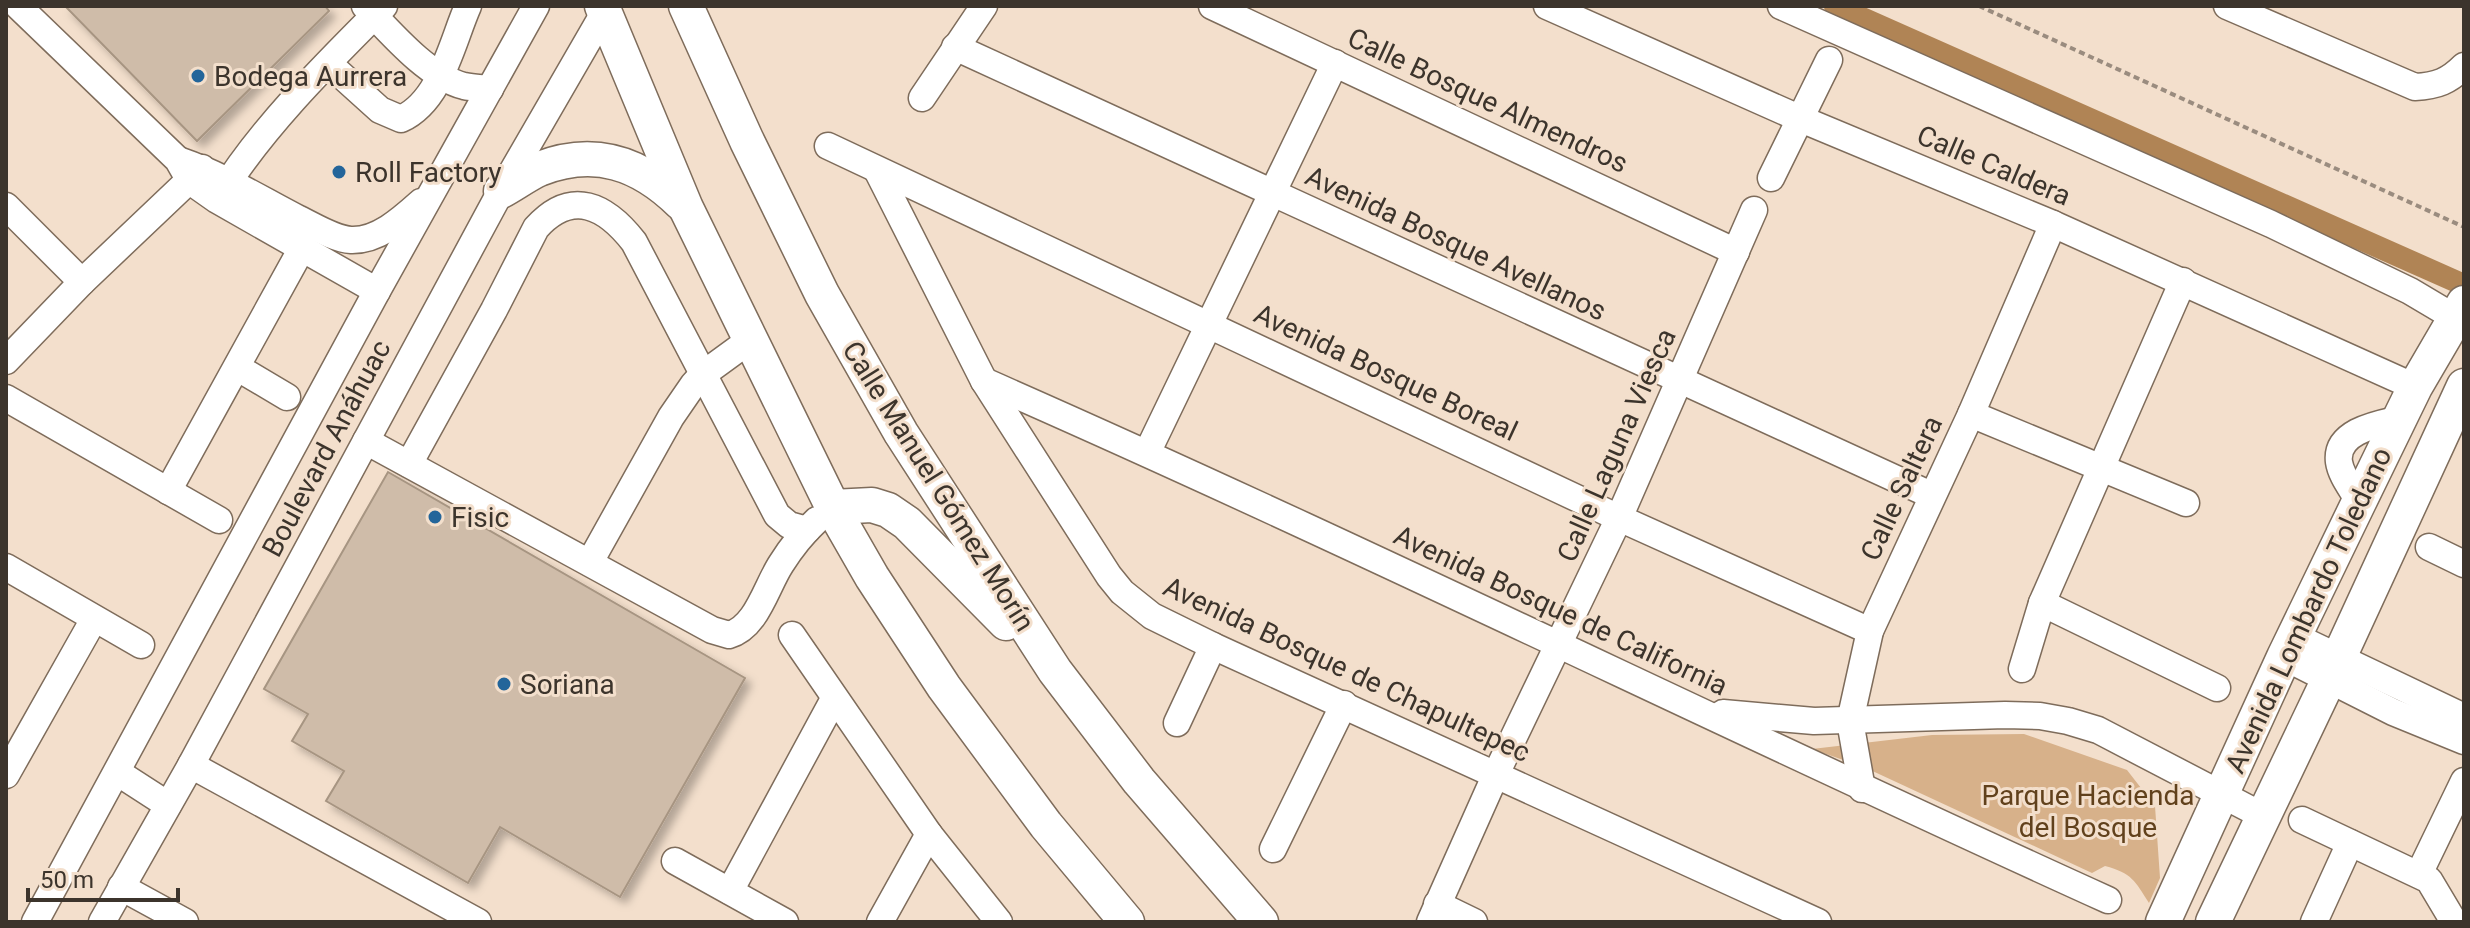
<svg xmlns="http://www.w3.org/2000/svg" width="2470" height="928" viewBox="0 0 2470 928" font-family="Roboto,sans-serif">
<defs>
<filter id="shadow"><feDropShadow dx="6" dy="6" stdDeviation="4" flood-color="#0004"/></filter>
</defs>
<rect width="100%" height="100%" fill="#f3dfcc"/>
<path fill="#d7b18a" d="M2024,734l103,36 28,36 5,72 -11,25c-14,-22 -17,-30 -44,-37l-13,7 -226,-105 -54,-19 120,-14z"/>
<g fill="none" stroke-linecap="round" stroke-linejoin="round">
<path stroke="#b08455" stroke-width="22" d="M1835,6l629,279"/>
</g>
<g fill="#cfbca9" stroke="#a79582" stroke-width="2" filter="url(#shadow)">
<path d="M65,6h260l4,5 -132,130z"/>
<path d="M388,472l357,206 -125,219 -120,-70 -32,56 -142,-82 18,-30 -52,-30 16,-27 -44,-25z"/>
</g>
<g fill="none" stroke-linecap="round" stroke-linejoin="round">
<g stroke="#7e6c5b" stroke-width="29">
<g id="minor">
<path d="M18,6l160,154 12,21 27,19 160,91"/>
<path d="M365,6c25,26 63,71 99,80 9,2 18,2 26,3"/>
<path d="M1212,6l524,246"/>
<path d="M1547,6l254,113 252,105 362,163"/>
<path d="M1781,6l490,218 139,67 54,32"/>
<path d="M2227,6l188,81c22,-1 34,-6 49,-21"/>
<path d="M955,47l976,448"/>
<path d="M329,64l51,46 21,9c40,-18 51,-77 67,-113"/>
<path d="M922,98l62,-92"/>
<path d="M828,146l791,372 251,113"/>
<path d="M181,161c41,14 79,38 118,58 15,7 35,20 52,21 27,1 51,-21 70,-38"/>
<path d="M877,170l107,211 125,195 13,16 30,24 61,30 605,276"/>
<path d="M1771,178l58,-118"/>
<path d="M219,197c41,-68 109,-135 165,-191"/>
<path d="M6,206l76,76"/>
<path d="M6,361l76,-79 120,-114"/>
<path d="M238,368l49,29"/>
<path d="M984,381c378,166 748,349 1124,519"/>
<path d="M6,398l213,122"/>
<path d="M1971,414l215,89"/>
<path d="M366,441l346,189 17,5c28,-8 37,-48 52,-71 10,-16 22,-31 36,-44"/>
<path d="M1147,453l188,-390"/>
<path d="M409,464l85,-154 42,-82c36,-40 70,-22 98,14l143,273 12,10 18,5"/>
<path d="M168,491l134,-243"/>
<path d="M2359,502c-6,-12 -18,-26 -20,-40 -4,-31 39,-38 61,-43"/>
<path d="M2429,547l35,17"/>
<path d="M590,562l81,-145 22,-32 9,-10 48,-35"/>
<path d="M6,567l135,78"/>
<path d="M2042,603l175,85"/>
<path d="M792,635l137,199 70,88"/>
<path d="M2294,636l170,81"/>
<path d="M2284,657l109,55 71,29"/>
<path d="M2022,669l20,-66 141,-322"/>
<path d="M1723,713l91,8 191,-6 35,1 28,5 30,9 165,86"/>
<path d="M1177,723l36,-77"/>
<path d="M191,765l287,157"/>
<path d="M117,772l51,33"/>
<path d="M6,775l88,-156"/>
<path d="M1862,789l-12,-68 20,-90 101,-217 82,-190"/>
<path d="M2302,820l127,60 25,42"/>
<path d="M1273,849l71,-145"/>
<path d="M675,861l110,61"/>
<path d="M2419,874l45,-93"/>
<path d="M121,887l64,35"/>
<path d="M730,891l104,-192"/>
<path d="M1437,904l37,18"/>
<path d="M35,922l342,-631 159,-285"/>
<path d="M102,922l89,-157 310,-574 107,-185"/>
<path d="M880,922l49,-88"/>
<path d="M1430,922l66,-148 123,-256 135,-308"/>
<path d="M2314,922l36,-79"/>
</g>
</g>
<g stroke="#7e6c5b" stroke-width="37">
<g id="major">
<path d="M602,6l84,202 151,308 35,61 72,110 102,138 81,97"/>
<path d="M686,6l61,135 75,153 79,139 154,238 84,110 122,141"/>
<path d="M501,191c13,-7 25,-16 38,-22 56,-22 101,-6 142,34"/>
<path d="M832,507l40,-2 16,5 19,13 99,100"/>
<path d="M2163,922l121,-265 75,-155 56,-115 49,-84"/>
<path d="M2213,922l116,-243 135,-293"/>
</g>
</g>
<path stroke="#9a8c7f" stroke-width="4" stroke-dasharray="6 4" stroke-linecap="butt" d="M1979,6l485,221"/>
<use href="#minor" stroke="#fff" stroke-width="26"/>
<use href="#major" stroke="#fff" stroke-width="34"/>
</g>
<g fill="#23659a" stroke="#f3dfcc" stroke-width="3">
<circle cx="198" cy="76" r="8"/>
<circle cx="339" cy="172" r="8"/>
<circle cx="435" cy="517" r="8"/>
<circle cx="504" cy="684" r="8"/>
</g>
<g text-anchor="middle" stroke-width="6" stroke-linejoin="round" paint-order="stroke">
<g font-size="28" fill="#3c342c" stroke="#f3dfcc" text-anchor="start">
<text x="214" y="86">Bodega Aurrera</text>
<text x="355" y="182">Roll Factory</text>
<text x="451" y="527">Fisic</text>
<text x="520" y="694">Soriana</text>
</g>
<g font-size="28" fill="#3c342c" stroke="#f3dfcc">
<text transform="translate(1488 100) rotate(25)" y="10">Calle Bosque Almendros</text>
<text transform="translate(1994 165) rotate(23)" y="10">Calle Caldera</text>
<text transform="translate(1456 243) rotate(25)" y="10">Avenida Bosque Avellanos</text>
<text transform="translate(1386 372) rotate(25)" y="10">Avenida Bosque Boreal</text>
<text transform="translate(1616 445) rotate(-66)" y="10">Calle Laguna Viesca</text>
<text transform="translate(326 448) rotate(-62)" y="10">Boulevard Anáhuac</text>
<text transform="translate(939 486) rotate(58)" y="10">Calle Manuel Gómez Morín</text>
<text transform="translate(1901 488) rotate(-65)" y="10">Calle Saltera</text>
<text transform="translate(1561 610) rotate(25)" y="10">Avenida Bosque de California</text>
<text transform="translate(2308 610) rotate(-65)" y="10">Avenida Lombardo Toledano</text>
<text transform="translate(1347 669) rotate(25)" y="10">Avenida Bosque de Chapultepec</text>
</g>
<g font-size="28" fill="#61411c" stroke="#f3dfcc">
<text x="2088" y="805">Parque Hacienda<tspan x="2088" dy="32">del Bosque</tspan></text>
</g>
</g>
<rect width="2470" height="928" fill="none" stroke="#3c342c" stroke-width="16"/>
<path d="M28 888v12h150v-12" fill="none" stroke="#3c342c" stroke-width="4"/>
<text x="40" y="888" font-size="24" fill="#3c342c" stroke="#f3dfcc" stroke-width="6" paint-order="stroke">50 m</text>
</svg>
